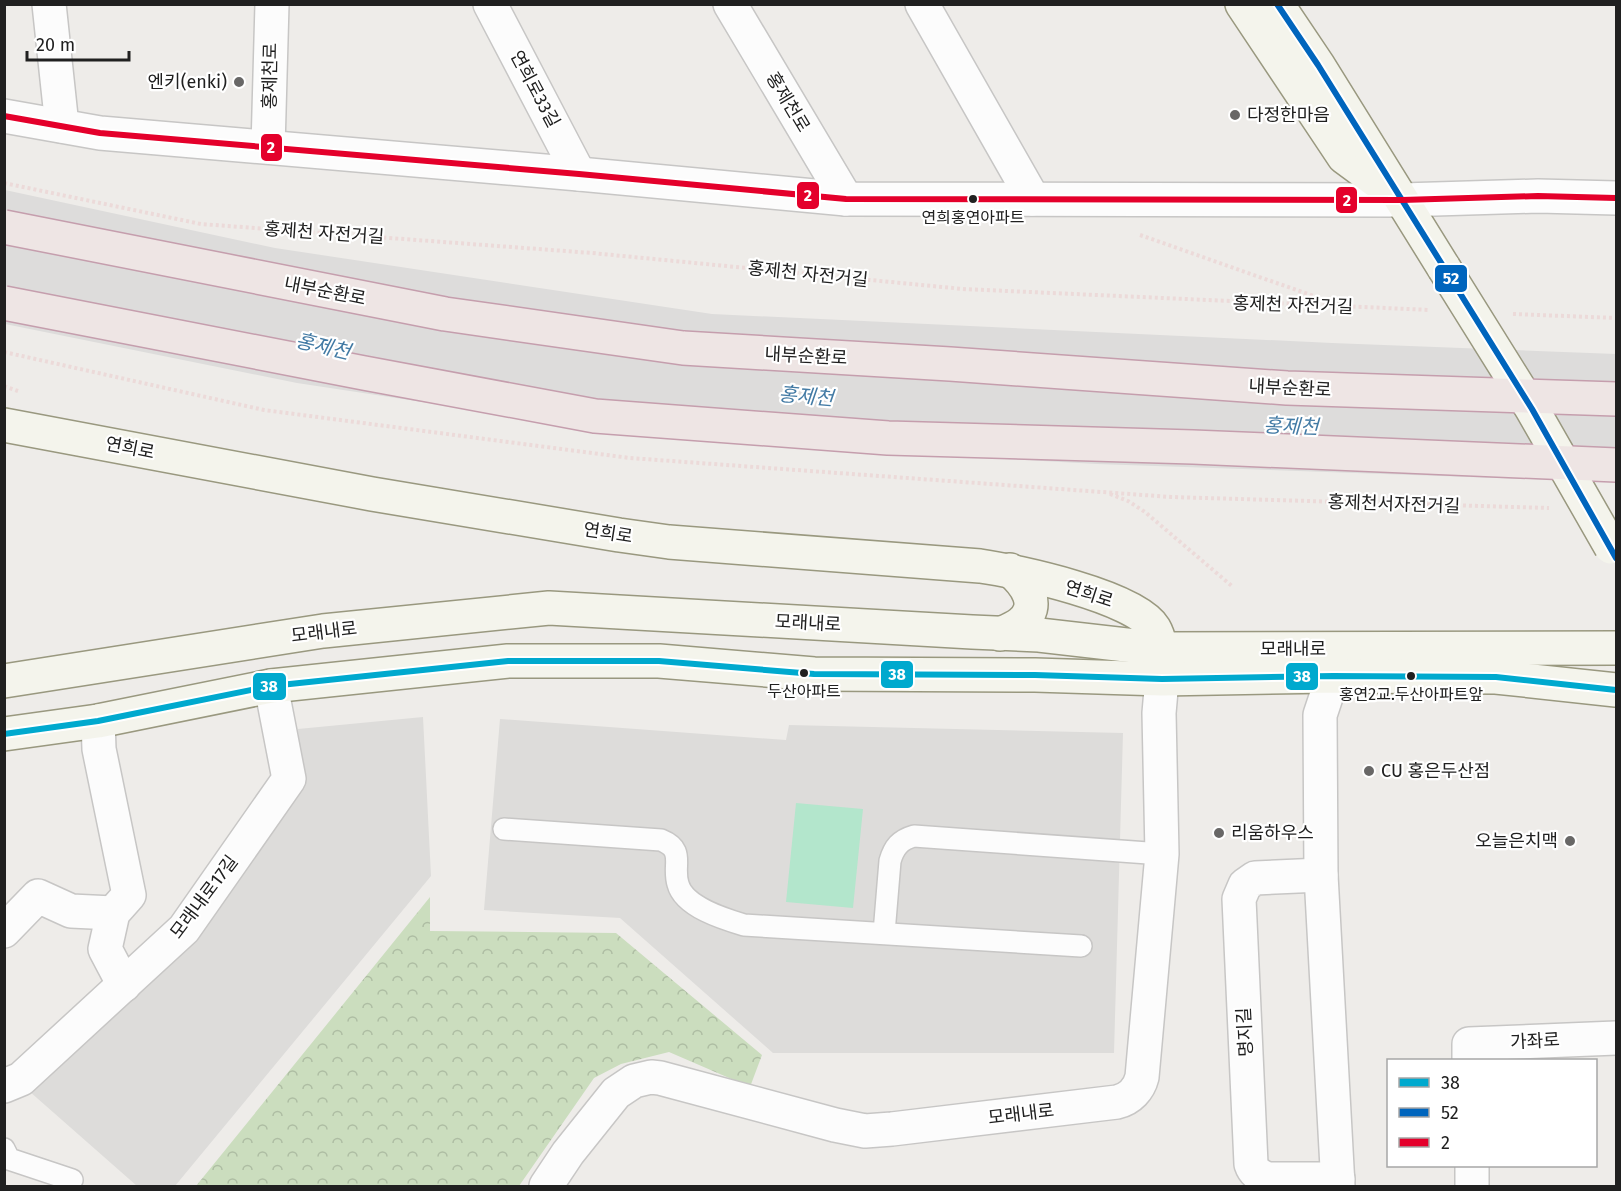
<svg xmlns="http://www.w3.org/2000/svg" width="1621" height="1191" viewBox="0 0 1621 1191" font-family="'Fira Sans','Noto Sans KR',sans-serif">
<defs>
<pattern id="forest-crowns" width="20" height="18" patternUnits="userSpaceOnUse" patternTransform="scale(1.5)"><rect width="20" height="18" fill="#cbddbe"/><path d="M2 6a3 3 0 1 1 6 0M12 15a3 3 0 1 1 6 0" fill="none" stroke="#aebda3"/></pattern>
</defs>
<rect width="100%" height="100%" fill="#eeece9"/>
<g fill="#dddcda">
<path d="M423,717l8,159 -256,310h-38l-108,-95 162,-146 110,-154 -3,-62z"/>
<path d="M500,719l286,21 3,-15 334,8 -9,320h-341l-153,-135 -136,-8z"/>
</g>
<path fill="url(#forest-crowns)" d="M430,897v34l186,2 146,122 -12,32 -81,-35 -48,12 -27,14 -75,108h-323z"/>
<path fill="#b3e6cc" d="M796,803l67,6 -10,99 -67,-6z"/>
<path fill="#dddcdb" d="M5,190l270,58 437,66 620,29 284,11v128l-519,-18 -295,-16 -234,-24 -271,-41 -292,-59z"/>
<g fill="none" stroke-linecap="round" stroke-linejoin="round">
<g stroke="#c7c6c5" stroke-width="24">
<g id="service">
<path d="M504,829l157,11c25,10 11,25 17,44 6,23 46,35 66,41l337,21"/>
<path d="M884,933l6,-72c4,-14 10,-21 24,-25l248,18"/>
<path d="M4,1149l5,10 63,21"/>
</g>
</g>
<g stroke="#c7c6c5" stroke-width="36">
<g id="minor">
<path d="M49,4l13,122"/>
<path d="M490,4l89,170"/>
<path d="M730,4l116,195"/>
<path d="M922,4l111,195"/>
<path d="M4,116l96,17 479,41 267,25 556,1 136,-4 78,2"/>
<path d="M268,147l4,-143"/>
<path d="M1333,676l-13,39 1,160 17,311"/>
<path d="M98,721l1,28 30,146 -16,18 -8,36 19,36"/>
<path d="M1321,875l-66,3 -10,7 -6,14 12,265c3,9 8,11 16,15h71"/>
<path d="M4,931l34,-35 33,15 42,2"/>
<path d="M1469,1060v-16l147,-6"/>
<path d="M4,1086l17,-7 163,-150 105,-150 -18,-93"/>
<path d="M1472,1166v20"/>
<path d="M546,1186l22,-33 48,-60 18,-12 17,-4 9,1 175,47 30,6 27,-2 225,-27c13,-3 22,-13 25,-25l20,-223 -3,-141 3,-34"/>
</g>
</g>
<g stroke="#99987f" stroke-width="36">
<g id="secondary">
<path d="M1242,4l102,153 42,31"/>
<path d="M1277,4l41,61 126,203"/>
<path d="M4,425l368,69 247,41 50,7 311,24c36,5 156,31 174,62 7,12 8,26 8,40"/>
<path d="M1000,634c7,-3 15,-6 21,-11 21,-18 5,-39 -11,-53"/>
<path d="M4,681l319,-50 226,-23 423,24 67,3 122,14 455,-1"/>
<path d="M4,734l94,-13 173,-35 237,-25h151l155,13 221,1 127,4 171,-3 163,1 120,13"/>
</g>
</g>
<g stroke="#ecdad9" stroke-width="4" stroke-dasharray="3 3" stroke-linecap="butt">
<path d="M4,183l197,41 391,29 371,36 467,21"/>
<path d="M1140,235l202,71"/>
<path d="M1513,314l103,4"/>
<path d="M4,352l260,58 366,48 541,39 378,11"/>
<path d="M4,386l14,5"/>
<path d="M1110,494l18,7 17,11 88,75"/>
</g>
<use href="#service" stroke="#fcfcfc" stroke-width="21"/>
<use href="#minor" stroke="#fcfcfc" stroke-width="33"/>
<use href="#secondary" stroke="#f4f4ec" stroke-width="33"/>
<g stroke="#99987f" stroke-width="36" stroke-linecap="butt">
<path id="secondary-bridge" d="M1444,268l88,141 79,138"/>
</g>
<g stroke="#c59ead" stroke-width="36" stroke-linecap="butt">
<g id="trunk-bridge">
<path d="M4,227l441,87 238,34 267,16 337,24 329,11"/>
<path d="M4,303l360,70 231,43 293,22 305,9 423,18"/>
</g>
</g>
<use href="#secondary-bridge" stroke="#f4f4ec" stroke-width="33"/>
<use href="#trunk-bridge" stroke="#eee5e4" stroke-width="33"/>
<g stroke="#fff" stroke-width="10">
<path id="bus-1" d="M4,734l94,-13 173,-35 237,-25h151l155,13 221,1 127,4 171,-3 163,1 120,13"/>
</g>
<g stroke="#fff" stroke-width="10">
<path id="bus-2" d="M1277,4l41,61 214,344 84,149"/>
</g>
<g stroke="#fff" stroke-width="10">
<path id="bus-3" d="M4,116l96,17 479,41 267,25 556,1 136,-4 78,2"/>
</g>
<use href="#bus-1" stroke="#00a9ce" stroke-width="6"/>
<use href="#bus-2" stroke="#0065bd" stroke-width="6"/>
<use href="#bus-3" stroke="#e4002b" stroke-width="6"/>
</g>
<g fill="#686766" stroke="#fff" stroke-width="2">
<circle cx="239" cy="82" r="6"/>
<circle cx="1235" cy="115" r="6"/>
<circle cx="1369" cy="771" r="6"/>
<circle cx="1219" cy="833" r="6"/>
<circle cx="1570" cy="841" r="6"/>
</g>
<g fill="#202020" stroke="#fff" stroke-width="2">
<circle cx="973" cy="199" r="5"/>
<circle cx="804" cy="673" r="5"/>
<circle cx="1411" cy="676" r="5"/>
</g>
<g text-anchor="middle" stroke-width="4.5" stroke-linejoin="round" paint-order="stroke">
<g font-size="16" fill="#202020" stroke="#fff">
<text x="973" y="223">연희홍연아파트</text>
<text x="804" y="697">두산아파트</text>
<text x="1411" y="700">홍연2교.두산아파트앞</text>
</g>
<g font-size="18" fill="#202020" stroke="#fff">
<text transform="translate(270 76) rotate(-89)" y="6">홍제천로</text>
<text transform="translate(535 89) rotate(62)" y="6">연희로33길</text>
<text transform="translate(788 102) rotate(59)" y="6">홍제천로</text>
<text transform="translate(324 233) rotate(4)" y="6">홍제천 자전거길</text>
<text transform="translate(808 274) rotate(6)" y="6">홍제천 자전거길</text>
<text transform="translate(325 291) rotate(11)" y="6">내부순환로</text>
<text transform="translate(1293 305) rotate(2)" y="6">홍제천 자전거길</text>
<text transform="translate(806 356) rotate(3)" y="6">내부순환로</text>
<text transform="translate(1290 388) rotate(3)" y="6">내부순환로</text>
<text transform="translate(130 448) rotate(11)" y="6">연희로</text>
<text transform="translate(1394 504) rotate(2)" y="6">홍제천서자전거길</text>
<text transform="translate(608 533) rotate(9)" y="6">연희로</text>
<text transform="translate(1089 594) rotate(18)" y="6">연희로</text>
<text transform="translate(808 623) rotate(3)" y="6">모래내로</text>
<text transform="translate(324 632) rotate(-7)" y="6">모래내로</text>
<text x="1293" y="655">모래내로</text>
<text transform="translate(204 897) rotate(-53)" y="6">모래내로17길</text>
<text transform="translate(1245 1032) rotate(-93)" y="6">명지길</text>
<text transform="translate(1535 1041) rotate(-3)" y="6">가좌로</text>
<text transform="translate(1021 1114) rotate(-7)" y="6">모래내로</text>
</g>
<g font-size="18" fill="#202020" stroke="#fff" text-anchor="start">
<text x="227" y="88" text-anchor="end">엔키(enki)</text>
<text x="1247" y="121">다정한마음</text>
<text x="1381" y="777">CU 홍은두산점</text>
<text x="1231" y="839">리움하우스</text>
<text x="1558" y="847" text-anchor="end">오늘은치맥</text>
</g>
<g font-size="20" font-style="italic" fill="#427aa4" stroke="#fff">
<text transform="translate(323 346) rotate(13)" y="7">홍제천</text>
<text transform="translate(806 396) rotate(5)" y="7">홍제천</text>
<text transform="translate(1291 426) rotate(2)" y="7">홍제천</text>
</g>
</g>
<g stroke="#fff" stroke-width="2">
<rect x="260" y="133" width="23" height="29" rx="6" fill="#e4002b"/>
<rect x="796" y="181" width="24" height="29" rx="6" fill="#e4002b"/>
<rect x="1335" y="186" width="23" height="28" rx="6" fill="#e4002b"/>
<rect x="1434" y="264" width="34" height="29" rx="6" fill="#0065bd"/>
<rect x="880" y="660" width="34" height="29" rx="6" fill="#00a9ce"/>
<rect x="1285" y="662" width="34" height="29" rx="6" fill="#00a9ce"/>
<rect x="252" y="672" width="35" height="29" rx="6" fill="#00a9ce"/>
</g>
<g font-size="16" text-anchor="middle" font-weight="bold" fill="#fff">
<text x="271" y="153">2</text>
<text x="808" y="201">2</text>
<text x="1347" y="206">2</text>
<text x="1451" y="284">52</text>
<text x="897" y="680">38</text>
<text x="1302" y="682">38</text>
<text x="269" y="692">38</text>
</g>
<rect width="1621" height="1191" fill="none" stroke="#202020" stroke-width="12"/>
<rect x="1387" y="1059" width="210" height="108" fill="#ffffff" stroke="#a6a6a6" stroke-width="1.5"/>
<rect x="1399" y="1078" width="30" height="9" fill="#00a9ce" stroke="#a6a6a6" stroke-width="1.5"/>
<text x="1441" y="1089" font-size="18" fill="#202020">38</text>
<rect x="1399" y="1108" width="30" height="9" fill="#0065bd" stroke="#a6a6a6" stroke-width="1.5"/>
<text x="1441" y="1119" font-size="18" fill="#202020">52</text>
<rect x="1399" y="1138" width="30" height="9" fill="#e4002b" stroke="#a6a6a6" stroke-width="1.5"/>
<text x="1441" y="1149" font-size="18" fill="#202020">2</text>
<path d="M27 51v9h102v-9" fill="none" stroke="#202020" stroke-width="3"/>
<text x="36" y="51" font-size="18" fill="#202020" stroke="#ffffff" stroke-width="4.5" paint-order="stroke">20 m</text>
</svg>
